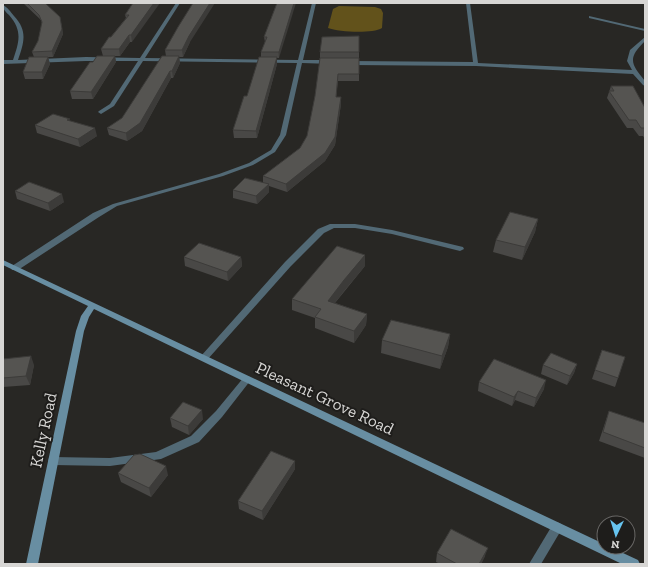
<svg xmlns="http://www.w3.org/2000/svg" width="648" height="567" viewBox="0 0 648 567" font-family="'Zilla Slab',serif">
<rect width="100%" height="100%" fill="#282724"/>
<path fill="#62521b" d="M339,6l36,1 6,2 2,4 -1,15c-10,6 -43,4 -54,0l5,-19z"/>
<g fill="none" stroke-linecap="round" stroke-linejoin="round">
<g fill="#526975" fill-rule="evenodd">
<path d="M330,224h25l37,6 71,17 1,2 -4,2 -68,-17 -37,-6h-21l-10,5 -33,33 -84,94h-6l-1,-2 1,-2 84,-94 33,-33z"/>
<path d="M247,376l3,1 2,2 -2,2 -28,36 -23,25 -38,17 -51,7 -57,-1 -4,-1 -1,-3 1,-3 4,-1 57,1 46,-6 35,-16 25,-25 28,-34z"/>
<path d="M557,522l4,2 2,3 -22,37h-12l24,-40z"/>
</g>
<g fill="#526975" fill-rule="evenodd">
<path d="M176,3h4l-35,55 153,2 14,-57h4l-13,57h28l3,2 -3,2 -29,-1 -16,72 -11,17 -22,13 -30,11 -106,30 -18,11 -81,53h-6l-1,-2 1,-2 81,-53 20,-9 106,-30 30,-11 22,-13 9,-15 17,-72 -154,-2 -29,45 -13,8 -3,-2 1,-1 11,-7 28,-43h-52l-83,3v-4h10c6,-18 10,-29 -4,-45 -3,-3 -6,-5 -6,-10 4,2 8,7 11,11 14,15 10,26 4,44l68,-3 54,1z"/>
<path d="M466,3h4l8,60 154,7 -5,-9 3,-11 15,-13v4c-17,17 -15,22 0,40v5l-2,-1 -10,-11 -157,-8 -126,-1 -3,-2 3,-2 123,1z"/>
<path d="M589,16l56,13v2l-56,-13z"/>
</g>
<path fill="#688ea2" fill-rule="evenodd" d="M3,260l601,284v3h6l28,13 2,4h-18l-528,-255 -5,8 -5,14 -46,233h-12l50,-233 5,-15 7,-10 -85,-41z"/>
</g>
<g fill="#494846">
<path d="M23,3h22l16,20 2,11 -10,23h-5l2,7 -7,15h-18l-2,-7 11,-15 -2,-5 6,-11 4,-18 -1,-3z"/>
<path d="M133,3l-1,39h-2l-10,14h-5l1,6 -23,37h-21l-2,-8 23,-29 10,-6 -2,-7 25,-31 -1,-3z"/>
<path d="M277,3l2,55h-2v6l-20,74h-23l-1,-8 14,-34 14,-39v-5l4,-10 -1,-5z"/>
<path d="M359,36v45h-21l-2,16h5v7l-6,41 -10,16 -38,31 -18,-6v6l-12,12 -24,-6v-8l30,-7v-7l37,-28 7,-12 8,-40 5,-38v-6z"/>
<path d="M190,42l-7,15h-4l1,6 -7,15h-2l-29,53 -15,10 -18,-6 -2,-7 15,-10 44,-62 -1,-6z"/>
<path d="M611,86l34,22v31l-2,-3h-4l-6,-8h-6l-20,-30z"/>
<path d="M70,121l27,15 -17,11 -43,-14 -2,-8z"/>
<path d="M15,191l49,11 -14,9 -33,-12z"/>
<path d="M538,219l-3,13 -13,28 -29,-8 3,-12z"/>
<path d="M184,257h57l1,9 -14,15 -43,-15z"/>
<path d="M365,266l-30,37 32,11 -1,11 -12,18 -39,-15v-10l-23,-8v-11z"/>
<path d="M450,334l-2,13 -8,22 -59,-16 1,-13z"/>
<path d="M602,350l23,7 -10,30 -23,-8z"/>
<path d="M3,359l31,6 -4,20 -27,2z"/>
<path d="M577,364l-3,9 -7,12 -26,-11 2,-9z"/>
<path d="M479,382l65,7 -10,18 -19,-7 -3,6 -34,-15z"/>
<path d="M609,411l36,12v35l-46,-17z"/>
<path d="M170,418l33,1 -14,16 -17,-8z"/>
<path d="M295,461v8l-32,51 -24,-11 -1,-8z"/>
<path d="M118,473l50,2 -17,22 -30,-15z"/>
<path d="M437,553l48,3 -4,8h-41l-4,-2z"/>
</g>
<g fill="#3c3b39">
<path d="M154,3h6l-28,39 -1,-7z"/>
<path d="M210,3h5l-25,39 -7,15 -1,-7 7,-14z"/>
<path d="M294,3h2l-17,55v-6z"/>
<path d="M60,17l3,17 -10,23 -1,-6z"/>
<path d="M129,35l1,7 -10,14 -1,-7z"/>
<path d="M115,56l1,6 -23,37 -2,-7z"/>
<path d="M179,56l1,7 -7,15 -1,-7z"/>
<path d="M48,57l2,7 -7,15 -1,-7z"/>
<path d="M277,57v7l-20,74 -1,-7z"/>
<path d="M170,71l1,7 -29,53 -15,10 -1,-8z"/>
<path d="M341,97v7l-6,41 -10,16 -38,31 -1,-8z"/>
<path d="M95,128l2,8 -17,11 -2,-8z"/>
<path d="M269,184v8l-12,12 -1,-8z"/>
<path d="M62,194l2,8 -14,9 -2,-8z"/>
<path d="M538,219l-3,13 -13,28 3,-13z"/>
<path d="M365,255v11l-21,25 -16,21v-11l16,-21z"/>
<path d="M241,257l1,9 -14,15 -1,-9z"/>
<path d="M367,314l-1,11 -12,18v-12z"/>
<path d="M450,334l-2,13 -8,22 2,-13z"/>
<path d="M31,356l3,9 -4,20 -4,-9z"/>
<path d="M577,364l-3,9 -7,12 3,-9z"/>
<path d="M546,380l-2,9 -10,18 2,-9z"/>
<path d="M518,391l-3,9 -3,6 2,-9z"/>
<path d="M202,410l1,9 -14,16 -1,-9z"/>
<path d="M295,461v8l-32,51 -1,-9z"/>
<path d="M166,466l2,9 -17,22 -2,-9z"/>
<path d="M488,548l-3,8 -4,8h-2z"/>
</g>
<g fill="#555451" stroke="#3c3b39">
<path d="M27,3h18l15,14 2,12 -10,22 -20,1 6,-11 4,-19 -3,-7z"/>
<path d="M133,3h21l-23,32h-2l-10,14h-18l8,-12h2l18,-22h-4z"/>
<path d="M193,3h17l-21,33 -7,14h-17l13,-23z"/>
<path d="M277,3h17l-15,49h-18l6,-15h-3z"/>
<path d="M359,36v16h-39l2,-15z"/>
<path d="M97,56h18l-24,36 -21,-1 20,-29h3z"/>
<path d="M162,56h17l-7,15h-2l-30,52 -14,10 -19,-5 15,-10z"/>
<path d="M29,57h19l-6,15h-19z"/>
<path d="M259,57h18l-21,74 -23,-1 11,-34h3z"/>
<path d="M320,58h39v16h-21l-2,23h5l-6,40 -10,16 -39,31 -23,-8 37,-28 7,-12 8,-40z"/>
<path d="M611,86h22l12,22v20h-4l-5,-8h-7l-20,-29h5z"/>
<path d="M53,114l17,5 -3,1 28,8 -17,11 -43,-14z"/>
<path d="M245,178l24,6 -13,12 -23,-6z"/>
<path d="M29,182l33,12 -14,9 -33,-12z"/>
<path d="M510,212l28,7 -13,28 -29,-7z"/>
<path d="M199,243l42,14 -14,15 -43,-15z"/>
<path d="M337,246l28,9 -21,25 -16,21 39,13 -13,17 -39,-14 6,-8 -29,-10z"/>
<path d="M391,320l59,14 -8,22 -60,-16z"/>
<path d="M602,350l23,7 -7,21 -23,-8z"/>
<path d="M551,353l26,11 -7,12 -27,-11z"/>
<path d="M31,356l-5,20 -23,2v-19z"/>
<path d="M494,359l52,21 -10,18 -18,-7 -4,6 -35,-15z"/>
<path d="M183,402l19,8 -14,16 -18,-8z"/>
<path d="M609,411l36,12v25l-42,-16z"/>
<path d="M271,451l24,10 -33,50 -24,-10z"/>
<path d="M140,454l26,12 -17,22 -31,-15 16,-18z"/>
<path d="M451,529l37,19 -9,16h-22l-20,-11z"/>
</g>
<g text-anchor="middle" stroke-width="4" stroke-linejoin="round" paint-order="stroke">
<g font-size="17" fill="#d7d6d4" stroke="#1e1d1b">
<text transform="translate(325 398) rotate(25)" y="6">Pleasant Grove Road</text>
<text transform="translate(43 430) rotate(-78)" y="6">Kelly Road</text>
</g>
</g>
<rect width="648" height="567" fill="none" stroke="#d7d6d4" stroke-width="8"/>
<g transform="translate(616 535) rotate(184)"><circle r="19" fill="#1e1d1b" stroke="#686765"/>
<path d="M0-3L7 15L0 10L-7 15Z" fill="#67c4f0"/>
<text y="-6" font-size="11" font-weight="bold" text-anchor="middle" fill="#d7d6d4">N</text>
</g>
</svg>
